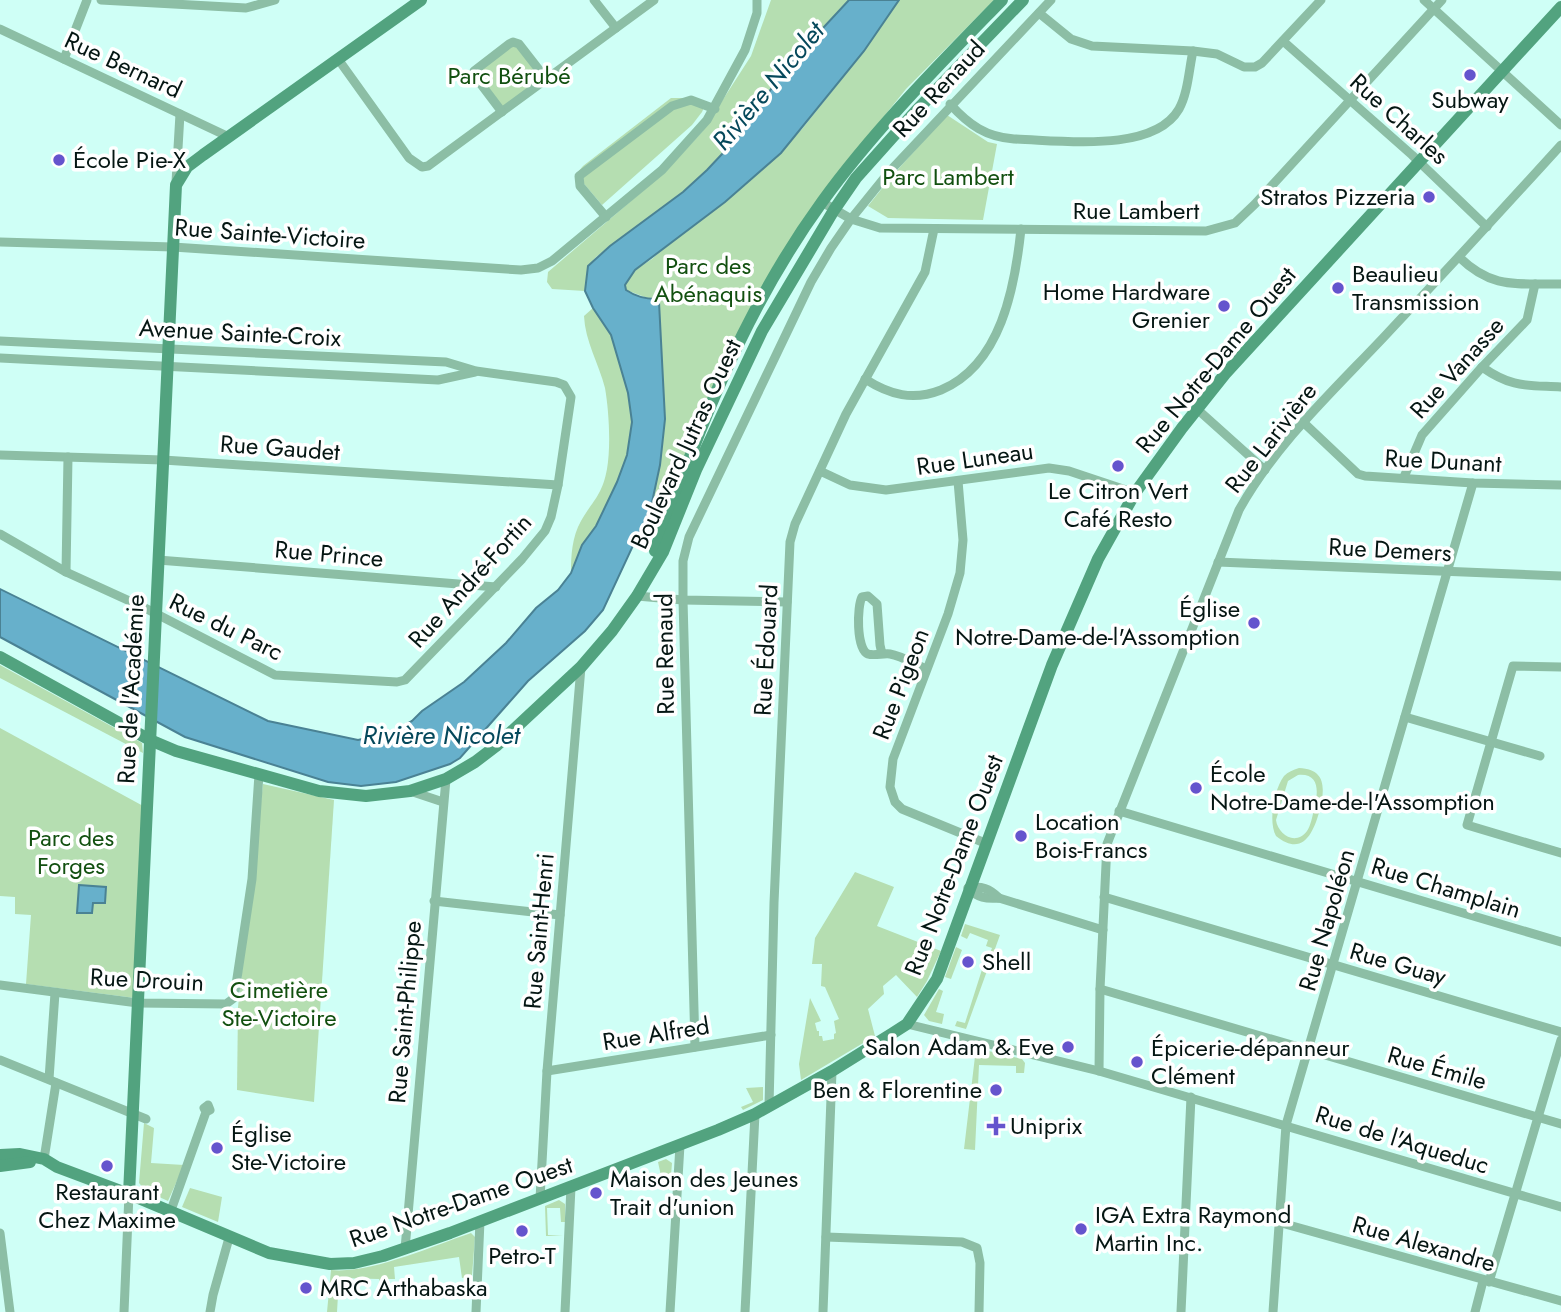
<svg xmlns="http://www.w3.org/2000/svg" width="1561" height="1312" viewBox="0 0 1561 1312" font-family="Jost,sans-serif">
<rect width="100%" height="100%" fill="#cffff6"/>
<g fill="#b5deb1" fill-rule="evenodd">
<path d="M771,0h78l-65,70 -45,66 -32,34 -24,22 -87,65 -8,10 -3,24 -33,-2 -5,-7 1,-10 117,-100 37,-40 49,-76z"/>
<path d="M899,0h95l-88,89 -86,107 -46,69 -109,248 -14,-6 14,-88 -15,-120 -24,-9 -1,-5 10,-15 17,-11 14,-13 59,-44 34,-29 43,-44 62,-78z"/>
<path d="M513,42l34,38 -45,32 -28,-37z"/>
<path d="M671,98h11l23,7 -3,7 -10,13 -90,80 -23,-27 -1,-6 5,-6z"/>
<path d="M947,115l41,27 9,2 -14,76 -95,-2 -20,-12 23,-29z"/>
<path d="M593,308l18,27 17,58 4,29 -5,33 -10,27 -21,44 -14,19 -11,28c0,-18 1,-36 10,-52 12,-21 21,-25 26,-52 4,-23 2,-58 -2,-81 -6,-24 -20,-47 -21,-72z"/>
<path d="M0,665l142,78 1,10 -143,-75z"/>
<path d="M0,728l145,79 -10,191 -109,-14 5,-69 -16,-1v-17l-15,-1z"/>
<path d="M1299,768c27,1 26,20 21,41 -6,23 -17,49 -44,27 -8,-14 -2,-47 8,-60 4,-4 9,-6 15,-8zM1298,775c23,-2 20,19 16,35 -2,7 -3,15 -7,21 -11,15 -29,4 -31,-11l12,-39z"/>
<path d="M263,784l71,16 -20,302 -77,-12 1,-83z"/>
<path d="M855,872l39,15 -17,39 64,25 -14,30 -10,16 -21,-22 -13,11 1,8 -16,15 7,27 -74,44 -2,-16 11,-66 11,23 -6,2 2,8h2v5h3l1,5 11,-2v-5l2,-1 -2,-12 5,-2 -14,-32 -4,-1 1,-22h-10l3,-26z"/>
<path d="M965,924l35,11 -34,94 -11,-3 2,-5 8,2 21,-66 2,1 4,-10 -6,-2 2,-6 -18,-7 -3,6 -6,-3z"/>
<path d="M956,947l6,3 -11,29 -6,-2z"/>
<path d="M939,989l4,2 -7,21 8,2 -2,10 -13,-3 -5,-6z"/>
<path d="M976,1048l46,11 3,4 -1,10h-8v-7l-37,-1 -4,85 -11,-1z"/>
<path d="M763,1087v13l-20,10 -2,-3 12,-5 -7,-14z"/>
<path d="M144,1123l10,5 -3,35 33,2 -16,36 -22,-10 -7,-8z"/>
<path d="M666,1159l6,4 -2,25h-10l3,-3 -5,-23z"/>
<path d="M190,1188l32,9 -4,25 -36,-15z"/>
<path d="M559,1200l6,4v18h-4l-1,-14h-13l1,27 15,1h-17l-1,-30z"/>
<path d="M471,1233l4,4 -3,39 -10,2 -3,-21 -65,10 1,12h-8l-3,3h-4l-1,-3 -40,-1 -2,34h-10l4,-42c40,4 101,-24 140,-37z"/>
</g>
<g fill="#67b0cb" stroke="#4a8294" stroke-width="2">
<path d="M849,0h50l-35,51 -83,102 -56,49 -90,68 -10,15 1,5c9,6 20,9 30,9l3,3 6,117 -5,46 -9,42 -48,103 -18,21 -57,50 -68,77 -10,6 -54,18 -35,4 -33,-4 -143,-45 -185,-100v-48l268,132 90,19 34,-8 20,-11 10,-10 42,-29 42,-39 30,-35 22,-18 13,-17 11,-28 14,-19 21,-44 10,-27 5,-33 -4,-29 -17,-58 -18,-27 -8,-17 3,-25 22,-20 73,-54 24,-22 32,-34 45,-66z"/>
<path d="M79,885l27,2 -1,16h-12l-1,10h-15z"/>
</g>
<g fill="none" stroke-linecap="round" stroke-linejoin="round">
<g stroke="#8cbea5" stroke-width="9">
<path d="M101,0l145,8 29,-8"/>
<path d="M594,0l22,28"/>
<path d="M1424,0l137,125"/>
<path d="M1039,13l32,26 21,7 101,5 24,3 27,13h11l7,-4 59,-63"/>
<path d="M0,29l229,108"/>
<path d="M1283,41l129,114 75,72"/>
<path d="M64,59l23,-59"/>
<path d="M338,59l71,99 13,9 6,-1 226,-166"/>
<path d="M950,104c19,21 36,33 64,35 45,1 139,15 165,-30 9,-16 10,-40 14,-58"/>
<path d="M502,112l-28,-37v-4l35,-27 4,-2 6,2 28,36"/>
<path d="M176,182l4,-68"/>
<path d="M822,202l29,17 29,9 326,3 29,-8 20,-19 187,-204"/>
<path d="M606,217l-26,-31 -1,-10 93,-70 19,-6 24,9"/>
<path d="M0,242l173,5 348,23 17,-2 14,-7 110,-91 45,-50 38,-70 12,-37v-13"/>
<path d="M1459,257c34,33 58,26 102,27"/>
<path d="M0,341l446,21 30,9 80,11 8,3 7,12 -13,88 -7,32 -6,14 -23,28 -117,121 -8,2 -122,-7 -130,-67 -79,-36 -66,-38"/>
<path d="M0,358l438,22 37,-8"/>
<path d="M1482,367c30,21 44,18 79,20"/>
<path d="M865,379c25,16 48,22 76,11 60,-25 74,-103 80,-161"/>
<path d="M1197,409l68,61"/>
<path d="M1303,422l55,52 7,2 108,7 88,2"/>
<path d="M0,455l163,5 395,25"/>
<path d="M820,471l30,14 36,5 163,-22 20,3 66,22"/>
<path d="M1404,477l18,-42 60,-68 45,-47 8,-36"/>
<path d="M958,481l5,59 -3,33 -12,41 -55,145 -3,28 5,15 7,7 83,34"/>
<path d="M158,560l338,27"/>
<path d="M1218,562l343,14"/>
<path d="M66,572l2,-115"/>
<path d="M637,596l46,4 104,2"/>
<path d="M882,654l-2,-9 -3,-41 -9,-8 -6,1c-5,9 -6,52 6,57 6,2 16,-1 22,0 12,2 24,10 36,15"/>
<path d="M1561,667l-48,-1 -46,159 94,28"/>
<path d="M1405,717l135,39"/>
<path d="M410,791l33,11"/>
<path d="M1119,811l442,131"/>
<path d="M968,888c10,10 18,11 31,10l104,32"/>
<path d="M968,888c14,-2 21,0 31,10"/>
<path d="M1104,897l457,135"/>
<path d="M434,901l126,14"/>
<path d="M0,985l138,18 88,1 8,-6 18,-119 7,-105"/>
<path d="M1100,989l461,135"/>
<path d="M907,1024l192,47 462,136"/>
<path d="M695,1047l-12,-447v-39l6,-24 122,-255 20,-34 20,-29 38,-47 162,-172"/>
<path d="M0,1060l146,59"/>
<path d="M547,1071l224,-36"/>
<path d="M1099,1071l1,-82 7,-145 132,-334c36,-65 93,-118 144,-172 60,-64 119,-128 178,-193"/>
<path d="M49,1079l6,-86"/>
<path d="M769,1106l5,-203 16,-361 5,-18 51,-110 79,-142 9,-43"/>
<path d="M44,1159l12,-76"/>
<path d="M540,1199l7,-128 34,-404"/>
<path d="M170,1213l36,-101 4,-2 -2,-5 -4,3 2,4"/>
<path d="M1278,1222l283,79"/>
<path d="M0,1233l10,79"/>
<path d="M826,1237l136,5 15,6 3,15 -1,49"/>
<path d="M405,1249l41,-470"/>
<path d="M1489,1282l72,-242"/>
<path d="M124,1312l5,-118"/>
<path d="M210,1312l3,-17 16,-57"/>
<path d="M476,1312l4,-91"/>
<path d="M565,1312l6,-125"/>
<path d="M670,1312l10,-167"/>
<path d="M745,1312l10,-198"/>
<path d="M823,1312l9,-241"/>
<path d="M1181,1312l10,-215"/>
<path d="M1273,1312l13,-187 187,-642"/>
<path d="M1475,1312l8,-31"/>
</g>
<g stroke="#52a37f" stroke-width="12">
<path d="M655,551c8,-25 18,-50 28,-75 35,-96 78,-190 139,-274 53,-73 117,-137 180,-202"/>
<path d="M0,657l150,83 26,11 143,40 47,5 44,-5 36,-12 29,-17 21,-16 85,-79 31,-36 25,-35 26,-44 33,-82 66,-139 72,-121 22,-32 59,-66 108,-112"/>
<path d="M0,1155l20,-1 24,5 13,8 72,27 140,59 61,11 24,-1 29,-7 67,-23 268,-103 37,-16 77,-43 61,-38 14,-9 30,-45 115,-314 46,-106 37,-66 47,-65 43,-54 336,-367"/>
<path d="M0,1166l30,-4"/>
<path d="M129,1194l47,-1009 11,-18 16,-12 218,-155"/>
</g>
</g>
<g fill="#6554cd" stroke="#fff" stroke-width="2.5">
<circle cx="1470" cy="75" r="7"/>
<circle cx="59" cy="160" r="7"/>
<circle cx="1429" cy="197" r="7"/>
<circle cx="1338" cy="288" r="7"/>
<circle cx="1224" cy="306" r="7"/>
<circle cx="1118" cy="466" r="7"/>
<circle cx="1254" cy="623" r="7"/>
<circle cx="1196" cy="788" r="7"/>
<circle cx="1021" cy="836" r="7"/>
<circle cx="968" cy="962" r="7"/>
<circle cx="1068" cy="1047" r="7"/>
<circle cx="1137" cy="1062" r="7"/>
<circle cx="996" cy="1090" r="7"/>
<path d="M992.5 1115.5h7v7h7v7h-7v7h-7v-7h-7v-7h7z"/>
<circle cx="217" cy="1148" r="7"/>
<circle cx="107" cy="1166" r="7"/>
<circle cx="596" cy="1193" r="7"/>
<circle cx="1081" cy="1229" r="7"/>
<circle cx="522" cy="1231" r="7"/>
<circle cx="306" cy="1288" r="7"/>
</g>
<g text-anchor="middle" stroke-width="7" stroke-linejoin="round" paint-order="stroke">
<g font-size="24" fill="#051613" stroke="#fff">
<text transform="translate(123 65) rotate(25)" y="8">Rue Bernard</text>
<text transform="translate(939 89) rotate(-47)" y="8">Rue Renaud</text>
<text transform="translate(1399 119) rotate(42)" y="8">Rue Charles</text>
<text x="1136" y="219">Rue Lambert</text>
<text transform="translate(270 234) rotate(4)" y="8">Rue Sainte-Victoire</text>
<text transform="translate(240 333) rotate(3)" y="8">Avenue Sainte-Croix</text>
<text transform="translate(1216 360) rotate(-50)" y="8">Rue Notre-Dame Ouest</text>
<text transform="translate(1457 368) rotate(-48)" y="8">Rue Vanasse</text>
<text transform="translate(1271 438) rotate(-52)" y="8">Rue Larivière</text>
<text transform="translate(686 444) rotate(-65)" y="8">Boulevard Jutras Ouest</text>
<text transform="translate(280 448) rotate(4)" y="8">Rue Gaudet</text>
<text transform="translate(975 459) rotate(-8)" y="8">Rue Luneau</text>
<text transform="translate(1443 461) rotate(3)" y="8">Rue Dunant</text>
<text transform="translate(1390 550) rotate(3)" y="8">Rue Demers</text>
<text transform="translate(329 554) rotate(5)" y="8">Rue Prince</text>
<text transform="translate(470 581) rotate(-48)" y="8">Rue André-Fortin</text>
<text transform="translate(226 627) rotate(26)" y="8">Rue du Parc</text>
<text transform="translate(766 650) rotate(-87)" y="8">Rue Édouard</text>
<text transform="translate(665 654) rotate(-91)" y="8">Rue Renaud</text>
<text transform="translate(901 684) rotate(-69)" y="8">Rue Pigeon</text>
<text transform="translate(131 689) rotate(-87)" y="8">Rue de l'Académie</text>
<text transform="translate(954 865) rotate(-69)" y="8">Rue Notre-Dame Ouest</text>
<text transform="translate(1446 888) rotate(17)" y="8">Rue Champlain</text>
<text transform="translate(1327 920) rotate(-74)" y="8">Rue Napoléon</text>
<text transform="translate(539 931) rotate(-85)" y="8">Rue Saint-Henri</text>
<text transform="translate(1398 964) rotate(16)" y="8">Rue Guay</text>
<text transform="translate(147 980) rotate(3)" y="8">Rue Drouin</text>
<text transform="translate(405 1012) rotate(-85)" y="8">Rue Saint-Philippe</text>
<text transform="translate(656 1034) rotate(-9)" y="8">Rue Alfred</text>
<text transform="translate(1437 1068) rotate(16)" y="8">Rue Émile</text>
<text transform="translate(1402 1140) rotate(17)" y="8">Rue de l'Aqueduc</text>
<text transform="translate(461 1202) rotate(-19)" y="8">Rue Notre-Dame Ouest</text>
<text transform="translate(1424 1244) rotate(16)" y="8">Rue Alexandre</text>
</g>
<g font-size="24" fill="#125010" stroke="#fff">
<text x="509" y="84">Parc Bérubé</text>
<text x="948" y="185">Parc Lambert</text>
<text x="708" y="274">Parc des<tspan x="708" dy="28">Abénaquis</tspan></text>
<text x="71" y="846">Parc des<tspan x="71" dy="28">Forges</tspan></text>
<text x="279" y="998">Cimetière<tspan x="279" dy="28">Ste-Victoire</tspan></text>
</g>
<g font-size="24" fill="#051613" stroke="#fff" text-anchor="start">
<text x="1470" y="108" text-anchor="middle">Subway</text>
<text x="73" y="168">École Pie-X</text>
<text x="1415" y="205" text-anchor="end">Stratos Pizzeria</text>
<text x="1352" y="282">Beaulieu<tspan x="1352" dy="28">Transmission</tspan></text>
<text x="1210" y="300" text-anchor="end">Home Hardware<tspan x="1210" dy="28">Grenier</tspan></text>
<text x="1118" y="499" text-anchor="middle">Le Citron Vert<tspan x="1118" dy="28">Café Resto</tspan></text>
<text x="1240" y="617" text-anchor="end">Église<tspan x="1240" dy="28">Notre-Dame-de-l'Assomption</tspan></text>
<text x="1210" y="782">École<tspan x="1210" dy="28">Notre-Dame-de-l'Assomption</tspan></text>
<text x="1035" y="830">Location<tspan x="1035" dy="28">Bois-Francs</tspan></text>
<text x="982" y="970">Shell</text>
<text x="1054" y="1055" text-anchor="end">Salon Adam &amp; Eve</text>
<text x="1151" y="1056">Épicerie-dépanneur<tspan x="1151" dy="28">Clément</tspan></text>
<text x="982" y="1098" text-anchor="end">Ben &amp; Florentine</text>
<text x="1010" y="1134">Uniprix</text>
<text x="231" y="1142">Église<tspan x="231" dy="28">Ste-Victoire</tspan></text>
<text x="610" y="1187">Maison des Jeunes<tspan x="610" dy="28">Trait d'union</tspan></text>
<text x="107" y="1200" text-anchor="middle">Restaurant<tspan x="107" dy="28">Chez Maxime</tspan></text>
<text x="1095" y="1223">IGA Extra Raymond<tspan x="1095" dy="28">Martin Inc.</tspan></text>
<text x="522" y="1264" text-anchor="middle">Petro-T</text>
<text x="320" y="1296">MRC Arthabaska</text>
</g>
<g font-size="26" font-style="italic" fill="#05485b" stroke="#fff">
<text transform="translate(768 86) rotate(-50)" y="9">Rivière Nicolet</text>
<text x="441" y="744">Rivière Nicolet</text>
</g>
</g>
</svg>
